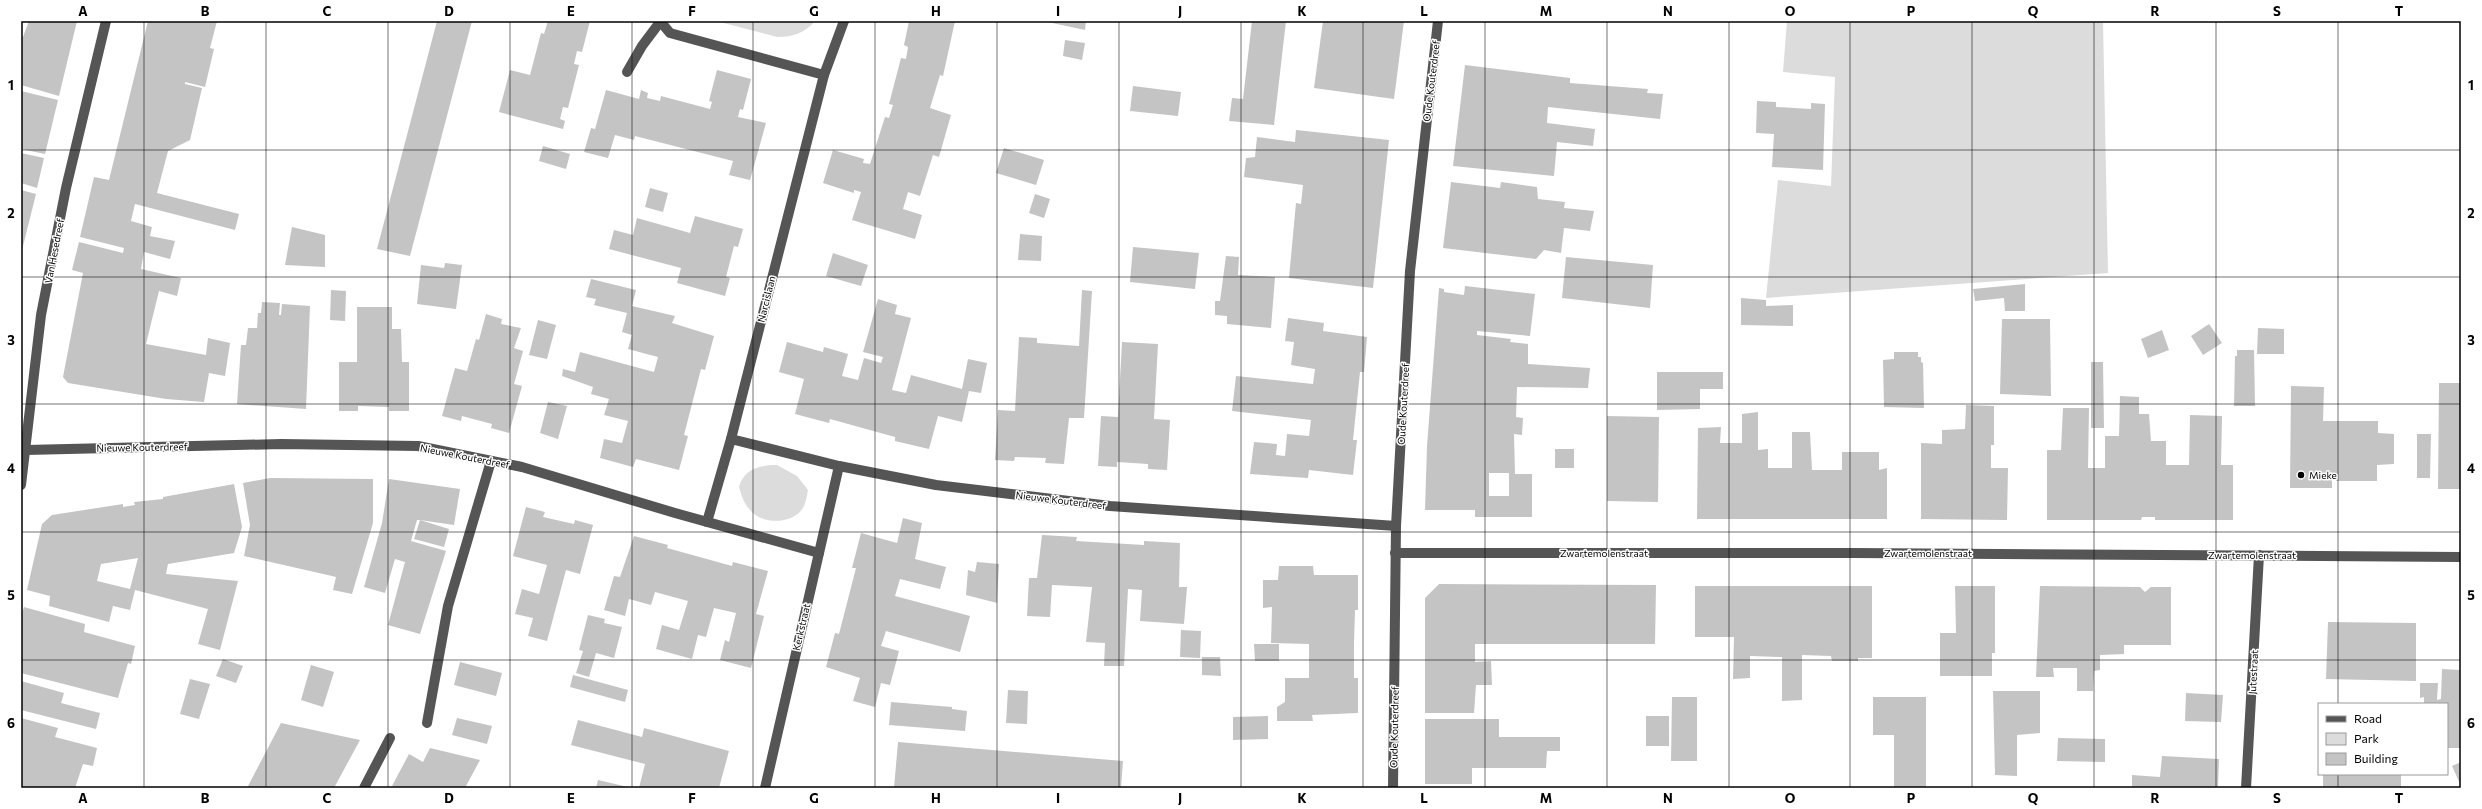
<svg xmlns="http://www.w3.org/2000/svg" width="2482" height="809" viewBox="0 0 2482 809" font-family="Commissioner,sans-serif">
<rect width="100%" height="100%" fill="#fff"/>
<g fill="#dcdcdc">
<path d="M716,21h99c-10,12 -22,16 -38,16z"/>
<path d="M1787,21h316l5,252 -342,25 12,-118 53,6 4,-109 -52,-5z"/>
<path d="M777,465l20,11 11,14c-1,5 -2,12 -4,16 -8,17 -36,19 -50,8 -9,-8 -12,-16 -15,-27 5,-18 21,-22 38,-22z"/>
</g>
<g fill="#c4c4c4" fill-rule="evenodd">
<path d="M29,21h48l-18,75 -38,-11v-49l2,1z"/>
<path d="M148,21h69l-7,27 4,1 -9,38 -20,-5v2l17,4 -12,52 -22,11 -11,42 82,21 -4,16 -100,-26 -4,17 21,6 -2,9 25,5 -5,18 -26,-7 -3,17 40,9 -4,18 -18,-5 -13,53 60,11 2,-17 22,5 -5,33 -16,-3 -5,29 -38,-3 -98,-16 -5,-6 20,-104 -11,-3 7,-28 44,11 1,-5 -44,-11 14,-60 15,3z"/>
<path d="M437,21h35l-62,235 -33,-7z"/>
<path d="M548,21h42l-8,31 -5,-1 -3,13 5,1 -11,43 -5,-1 -3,12 5,2 -2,8 -64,-17 11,-42 20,5 11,-42 3,1z"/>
<path d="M909,21h46l-12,55 -3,-1 -10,33 21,7 -12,42 -6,-2 -13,41 -12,-4 -5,17 19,6 -7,24 -63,-19 9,-28 -7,-2v3l-31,-10 10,-33 31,9 -1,4 7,1 15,-47 4,1 4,-13 -4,-1 12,-46 5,1 2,-12 -4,-2z"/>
<path d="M1043,21h43l-1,9z"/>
<path d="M1252,21h34l-12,104 -45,-4 3,-23 11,1z"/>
<path d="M1323,21h81l-10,78 -80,-11z"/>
<path d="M1065,40l20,3 -3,17 -19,-4z"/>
<path d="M1465,65l105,13v5l78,6 -1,4 16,1 -3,25 -112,-12 -1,16 48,6 -2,17 -36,-4 -3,34 -101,-10z"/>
<path d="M717,70l34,9 -8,31 -3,-1 -2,8 28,6 -16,57 -21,-5 4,-14 -98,-25 -1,4 -19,-5 -7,23 -24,-6 7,-24 4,1 11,-39 33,9 2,-9 7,3 -1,5 13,3 1,-5 49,13 2,-7 -3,-1z"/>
<path d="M1133,86l48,6 -3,24 -48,-5z"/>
<path d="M21,91l37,9 -13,54 -24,-5z"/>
<path d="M1757,101l19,1v5l35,2v-6l14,1 -2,66 -51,-3 2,-33 -18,-1z"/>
<path d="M1296,130l93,10 -16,148 -84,-10 7,-75 5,1 2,-19 -59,-8 2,-19 9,-1 2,-20 38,5z"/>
<path d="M543,146l27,8 -4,15 -27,-8z"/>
<path d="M1004,148l40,12 -8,25 -40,-12z"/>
<path d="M21,153l23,5 -7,30 -16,-5z"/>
<path d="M1451,182l49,6 1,-6 36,5 1,12 27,3 -1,6 30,3 -4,20 -26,-3 -3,25 -17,-3 -8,9 -93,-11z"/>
<path d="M650,188l18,5 -5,19 -18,-5z"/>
<path d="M21,190l15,4 -14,56h-1z"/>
<path d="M1035,194l15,5 -6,19 -15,-5z"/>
<path d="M695,216l48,13 -5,18 -4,-1 -8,31 4,1 -5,18 -48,-13 4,-15 -72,-19 5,-19 19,5 4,-17 53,15z"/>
<path d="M292,227l33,8v32l-40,-2z"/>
<path d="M1020,234l22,2 -1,25 -23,-1z"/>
<path d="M1133,247l66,6 -4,36 -65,-7z"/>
<path d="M833,253l35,12 -7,21 -35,-10z"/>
<path d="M1226,256l13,1 -1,18 37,2 -4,51 -44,-4v-8l-12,-1v-14h5z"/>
<path d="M1566,257l87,8 -3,43 -88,-10z"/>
<path d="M445,263l17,2 -6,44 -39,-5 4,-39 23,3z"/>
<path d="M591,279l45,11 -4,16 43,10 -3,7 42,13 -9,34 -4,-1 -17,66 4,1 -9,34 -43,-11 -3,8 -33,-9 4,-19 18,4 6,-22 -24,-6 5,-16 -18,-5 2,-7 -31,-11 1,-7 12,3 5,-20 74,20 4,-15 -30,-8 4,-14 -10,-3 5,-19 -33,-8 2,-6 -10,-2z"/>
<path d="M2025,284v27h-20l-1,-13 -29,3 -2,-12z"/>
<path d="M1465,286l70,8 -5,42 -53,-5v4l34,4 -1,3 18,2v20l62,4 -2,20 -71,-1 -1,30 7,1 -1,17 -8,-1 1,40h17v43h-57v-7h-50l2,-64 12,-158 5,1v3l20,3zM1489,473h20v23h-20z"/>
<path d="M331,290l15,1 -1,30 -15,-1z"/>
<path d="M1082,290l10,1 -8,127h-15l-5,46 -19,-1 1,-5 -31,-1 -1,4 -19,-1 3,-50 17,1 4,-74 18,1v5l42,3z"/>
<path d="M1741,298l25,2v6l27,-1v21l-52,-1z"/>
<path d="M878,299l19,6 -2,9 16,4 -19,72 14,3 5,-18 51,14 6,-30 19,4 -6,30 -12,-2 -7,31 -24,-6 -9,33 -34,-8v-4l-65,-18 -1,4 -34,-9 9,-35 -25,-7 8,-30 36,10 1,-5 24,7 -6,22 16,4 6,-22 17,5 2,-6 -20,-5z"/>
<path d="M262,302l18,1 -1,12h2l1,-11 28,2 -4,103 -69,-5 4,-59h5l2,-17h9l1,-15h3z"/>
<path d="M357,307h35v22h9l1,33h7v49h-20v-4l-31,-1v5h-19v-49h18z"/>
<path d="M486,314l16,5 -1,5 20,4 -7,20 9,3 -9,33 8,2 -13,47 -18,-5 1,-4 -30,-8 -1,5 -19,-5 13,-48 12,3 9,-32 3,1z"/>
<path d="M1288,318l36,5 -1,8 44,6 -3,35h-4l-7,68h4l-4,35 -44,-5 -1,8 -58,-4 4,-32 23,2 -1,11 9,1 2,-22 22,2 2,-16 -79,-9 4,-35 77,8 2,-15 -24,-4 3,-23 -9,-1z"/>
<path d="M2002,319h48l1,77 -51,-2z"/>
<path d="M538,320l18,5 -9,34 -18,-4z"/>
<path d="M2209,324l13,19 -19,12 -12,-19z"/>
<path d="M2258,328l26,1v25h-27z"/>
<path d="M2162,330l7,20 -21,8 -7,-19z"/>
<path d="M1122,342l36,2 -4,75 16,1 -3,50 -19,-1v-5l-31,-2v5l-19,-1 3,-50 17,1z"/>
<path d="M2237,350h17l1,56h-21l1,-50h2z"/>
<path d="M1894,352h24v5h3v5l2,1 1,45 -40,-1 -1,-47 11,-1z"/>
<path d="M2091,362h12l1,66h-13z"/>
<path d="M1657,372h66v17h-23v20l-43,1z"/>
<path d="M2439,383h22v106h-23z"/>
<path d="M2291,386l33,1 -1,34h55v12l16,1v30l-17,1v16h-41v-4h-4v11h-42z"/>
<path d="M2120,396l19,1v17h10l2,27h15v24h23l1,-50 32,1 -1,49h12v55h-78v-3h-13l-1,3h-94v-70h14l2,-42h26l-1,60h17v-32h14z"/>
<path d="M548,402l19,4 -9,33 -18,-6z"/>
<path d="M1966,405l28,1v39h-3v23h17l-1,52 -86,-1v-76l21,1v-14l23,-1z"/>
<path d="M1758,412v38l10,-1v19h24v-36h18l2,38h30v-18h37v18l8,-2v51h-190l1,-91 23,-1 -1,16h22v-29z"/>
<path d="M1607,416l52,1 -1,85 -51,-1z"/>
<path d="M2417,434h14l-1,44h-13z"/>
<rect x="1555" y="449" width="19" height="19"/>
<path d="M270,478l103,1v44l-21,71 -19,-4 3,-13 -4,-1 -88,-20 6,-31 -7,-42z"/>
<path d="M389,479l71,10 -6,36 -34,-5 29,9 -5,18 -30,-8 6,-19h-3l-6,21 35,10 -26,83 -32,-9 17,-63 -10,-3 -10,34 -21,-6 18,-64z"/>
<path d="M234,484l8,43 -8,26 -66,11 -2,10 72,7 -18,69 -22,-6 10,-35 -73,-19 -5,20 -17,-4 -4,16 -60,-16 1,-10 -23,-6 15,-66 10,-9 71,-11v3l12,-2 -1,-3 29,-3v-2zM138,558l-8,31 -33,-8 4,-17z"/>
<path d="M526,507l19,5 -2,5 31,7 1,-4 18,5 -13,49 -14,-4 -19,71 -19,-5 5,-18 -18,-4 7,-25 17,5 8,-29 -34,-9z"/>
<path d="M903,518l19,5 -7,36 31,8 -6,22 -40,-10 -5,17 75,20 -10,36 -74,-21 -5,15 18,5 -9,34 -9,-2 -6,24 -22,-6 7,-23 -34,-11 9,-34 4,1 17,-66h-4l9,-35 36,10z"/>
<path d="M1042,535l35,2 -1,4 68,4v-4l36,2 -1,44h8l-3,37 -44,-3 2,-31 -14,-1 -4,77h-20l1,-23 -19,-1 6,-55 -40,-2 -2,32 -23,-1 2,-38h8z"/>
<path d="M634,536l34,9 -1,3 65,18 1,-4 35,9 -12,43 8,2 -13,52 -31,-8 5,-20 4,2 7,-29 -22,-5 -8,29 -8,-2 -6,24 -36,-10 6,-24 17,5 9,-29 -33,-9 -4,13 -22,-6 -4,17 -21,-6 10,-34 6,1z"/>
<path d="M977,562l22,2 -2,39 -31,-8 2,-25 7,2z"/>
<path d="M1279,566h34l1,9h44v35h-3l-1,34v34h4v35l-46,2 1,6h-36v-14l8,-5v-24h24v-34l-38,-1 1,-36 -9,1v-28h15z"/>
<path d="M1439,584l217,1 -1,59h-180v18l16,-1 1,24h-16l-2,28h-49v-115z"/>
<path d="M1695,586h177v72h-14v3h-26l-1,-5 -29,-1v45l-20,1v-44l-32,-1v22l-17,1 1,-42h-39z"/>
<path d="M1955,586h40v67h-3v23h-52v-43h16z"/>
<path d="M2040,586l100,1 5,5 6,-5h20v58h-47v9l-24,1v15l-6,1 -1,20h-16v-23h-24l1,9h-18z"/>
<path d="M24,607l61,17 -1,8 51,14 -4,18 -3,-1 -10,35 -97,-25v-56z"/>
<path d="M588,615l17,4 -1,4 18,4 -8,31 -18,-5 -7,24 -13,-4 7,-22 -4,-1z"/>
<path d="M2328,622l88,1v58l-90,-2z"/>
<path d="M1181,630l20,1 -1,27 -20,-1z"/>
<path d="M1254,644h25v17h-24z"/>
<path d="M1202,657h18l1,19 -19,-1z"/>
<path d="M223,659l20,7 -7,17 -20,-7z"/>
<path d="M460,662l42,11 -6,23 -42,-11z"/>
<path d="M311,665l23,7 -11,35 -22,-7z"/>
<path d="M2442,669l19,1v78h-14v-44h-23v-7l-4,1v-15h18l-1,17 4,-1z"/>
<path d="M573,675l55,15 -3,12 -55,-15z"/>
<path d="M190,679l20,5 -11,35 -19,-5z"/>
<path d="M21,681l43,12 -3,10 39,10 -4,16 -75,-19z"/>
<path d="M1008,690l20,1 -1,33 -21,-1z"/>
<path d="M1993,691h47v42l-23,2v41l-22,-1z"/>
<path d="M2186,693l37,2 -2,27 -36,-1z"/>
<path d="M1672,697h25v64h-26z"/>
<path d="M1873,697h53v91h-32v-53h-21z"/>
<path d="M891,702l61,5v2l15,2 -2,20 -76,-6z"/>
<path d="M1268,716v23l-35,1v-23z"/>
<rect x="1646" y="716" width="23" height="30"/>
<path d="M21,718l37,10 -3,9 42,11 -4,18 -10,-2 -8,24h-54z"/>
<path d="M457,718l35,8 -5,18 -35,-9z"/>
<path d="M1425,719h74v18h61v14h-13l-1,17h-74v16h-47z"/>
<path d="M578,720l64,17 2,-9 85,23 -10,37h-80l6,-24 -74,-19z"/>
<path d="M281,723l79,17 -26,48h-87z"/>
<path d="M2058,738l47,1v23l-48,-1z"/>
<path d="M898,742l225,19 -2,27h-227z"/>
<path d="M430,748l50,12 -15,28h-68l-5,-2 17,-32 14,8z"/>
<path d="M2162,756l57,3 -1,29h-86v-13l28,2z"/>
<path d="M2461,762v24l-9,-20z"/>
<path d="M2323,774h78v14h-82l4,-1z"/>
<path d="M598,780l30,7v1h-32z"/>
</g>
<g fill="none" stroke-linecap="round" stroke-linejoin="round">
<g stroke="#555" stroke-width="10">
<path d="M660,21l10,12 154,42"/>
<path d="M627,72l15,-26 18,-24"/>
<path d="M731,439l108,27 97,19 174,21 286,20"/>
<path d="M26,450l255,-6 137,2 104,21 153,46 144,40"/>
<path d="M21,485l20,-170 25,-127 40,-167"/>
<path d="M707,522l24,-83 93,-364 20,-54"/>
<path d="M1395,553h459l607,4"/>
<path d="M427,723l21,-117 43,-145"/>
<path d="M364,788l26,-50"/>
<path d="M765,788l74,-322"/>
<path d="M1393,788l3,-262 14,-255 28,-250"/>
<path d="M2246,788l13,-233"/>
</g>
</g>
<path fill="none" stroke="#000" stroke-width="1" stroke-opacity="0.55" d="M144,21v767M266,21v767M388,21v767M510,21v767M632,21v767M753,21v767M875,21v767M997,21v767M1119,21v767M1241,21v767M1363,21v767M1485,21v767M1607,21v767M1729,21v767M1850,21v767M1972,21v767M2094,21v767M2216,21v767M2338,21v683M21,150h2440M21,277h2440M21,404h2440M21,532h2440M21,660h2440M2338,774v14"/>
<circle fill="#000" stroke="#fff" stroke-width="1.5" cx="2301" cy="475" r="4"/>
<g text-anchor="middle" stroke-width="3" stroke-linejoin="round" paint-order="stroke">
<g font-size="10" fill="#000" stroke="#fff">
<text transform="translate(1431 81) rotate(-83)" y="4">Oude Kouterdreef</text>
<text transform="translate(54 251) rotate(-79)" y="4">Van Hesedreef</text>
<text transform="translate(766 299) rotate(-76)" y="4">Narcislaan</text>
<text transform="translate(1403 404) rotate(-87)" y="4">Oude Kouterdreef</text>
<text transform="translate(142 447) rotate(-1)" y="4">Nieuwe Kouterdreef</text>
<text transform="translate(465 456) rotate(11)" y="4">Nieuwe Kouterdreef</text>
<text transform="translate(1061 500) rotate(7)" y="4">Nieuwe Kouterdreef</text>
<text x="1604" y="557">Zwartemolenstraat</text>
<text x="1928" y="557">Zwartemolenstraat</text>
<text x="2252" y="559">Zwartemolenstraat</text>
<text transform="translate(801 627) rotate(-77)" y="4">Kerkstraat</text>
<text transform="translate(2253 672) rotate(-87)" y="4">Jutestraat</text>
<text transform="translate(1394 727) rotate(-89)" y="4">Oude Kouterdreef</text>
</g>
<g font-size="10" fill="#000" stroke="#fff" text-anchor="start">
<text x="2309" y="479">Mieke</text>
</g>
</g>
<rect width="2482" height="809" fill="none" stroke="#ffffff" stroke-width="44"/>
<rect x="2318" y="703" width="130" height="72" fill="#ffffff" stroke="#999999"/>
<rect x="2326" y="716" width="20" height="6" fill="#555555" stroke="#999999"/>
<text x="2354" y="723" font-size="12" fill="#000000">Road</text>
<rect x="2326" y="733" width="20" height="12" fill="#dcdcdc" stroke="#999999"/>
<text x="2354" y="743" font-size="12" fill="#000000">Park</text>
<rect x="2326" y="753" width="20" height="12" fill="#c4c4c4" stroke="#999999"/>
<text x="2354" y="763" font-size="12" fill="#000000">Building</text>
<rect x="22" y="22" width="2438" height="765" fill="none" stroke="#000" stroke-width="1.5"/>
<g font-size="13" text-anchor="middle" font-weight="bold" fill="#000">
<text x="83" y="16">A</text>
<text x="205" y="16">B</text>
<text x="327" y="16">C</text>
<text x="449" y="16">D</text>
<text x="571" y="16">E</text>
<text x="692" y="16">F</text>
<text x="814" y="16">G</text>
<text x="936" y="16">H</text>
<text x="1058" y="16">I</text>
<text x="1180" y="16">J</text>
<text x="1302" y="16">K</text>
<text x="1424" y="16">L</text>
<text x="1546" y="16">M</text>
<text x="1668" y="16">N</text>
<text x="1790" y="16">O</text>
<text x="1911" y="16">P</text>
<text x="2033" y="16">Q</text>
<text x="2155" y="16">R</text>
<text x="2277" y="16">S</text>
<text x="2399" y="16">T</text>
<text x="11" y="90">1</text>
<text x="2471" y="90">1</text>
<text x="11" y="218">2</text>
<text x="2471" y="218">2</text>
<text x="11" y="345">3</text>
<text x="2471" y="345">3</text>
<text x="11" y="473">4</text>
<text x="2471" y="473">4</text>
<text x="11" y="600">5</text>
<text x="2471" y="600">5</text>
<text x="11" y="728">6</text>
<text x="2471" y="728">6</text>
<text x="83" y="803">A</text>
<text x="205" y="803">B</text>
<text x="327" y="803">C</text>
<text x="449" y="803">D</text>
<text x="571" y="803">E</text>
<text x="692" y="803">F</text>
<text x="814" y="803">G</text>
<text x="936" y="803">H</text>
<text x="1058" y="803">I</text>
<text x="1180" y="803">J</text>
<text x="1302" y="803">K</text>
<text x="1424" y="803">L</text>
<text x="1546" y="803">M</text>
<text x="1668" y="803">N</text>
<text x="1790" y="803">O</text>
<text x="1911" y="803">P</text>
<text x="2033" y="803">Q</text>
<text x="2155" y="803">R</text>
<text x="2277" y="803">S</text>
<text x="2399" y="803">T</text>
</g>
</svg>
